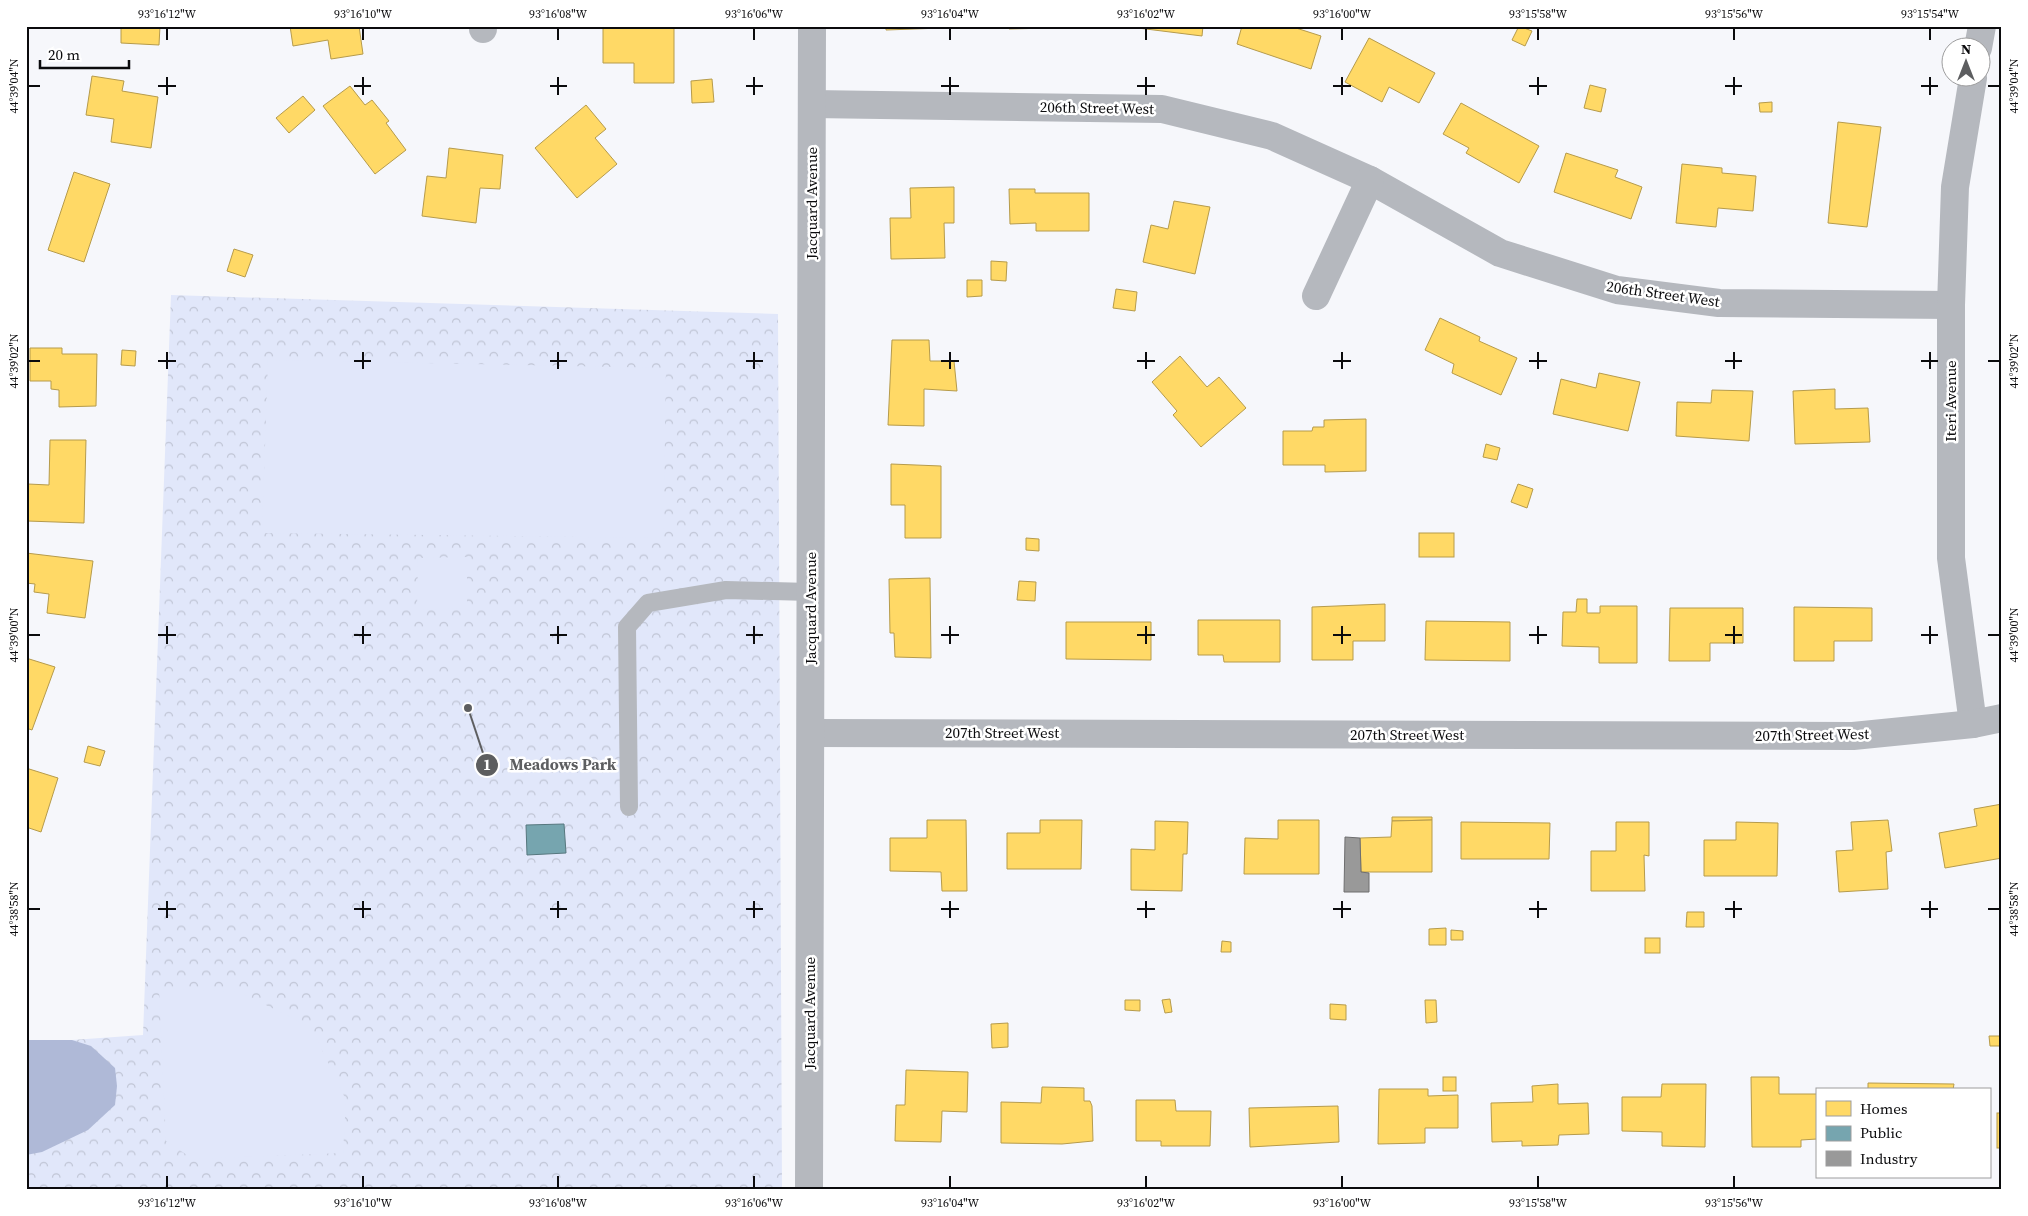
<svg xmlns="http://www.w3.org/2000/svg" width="2028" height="1216" viewBox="0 0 2028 1216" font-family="'Source Serif 4',serif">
<defs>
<pattern id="park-crowns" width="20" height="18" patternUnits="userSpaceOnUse" patternTransform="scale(1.25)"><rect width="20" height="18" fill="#e1e7fa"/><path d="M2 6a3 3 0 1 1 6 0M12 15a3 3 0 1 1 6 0" fill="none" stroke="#c0c5d5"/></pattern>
</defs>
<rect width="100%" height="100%" fill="#f6f7fb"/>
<path fill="url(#park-crowns)" d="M171,295l607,19 4,876h-756v-150h46l71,-5z"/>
<g fill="#e1e7fa">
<path d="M268,360l398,8 -3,170 -401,-5z"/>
<path d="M467,557v51l-50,2 1,-52z"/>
<path d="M159,988l80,4 72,35 35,73 -3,53 -150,6 -27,-18z"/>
</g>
<path fill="#afb9d7" d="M26,1040h46l19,6 24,22 2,18 -2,19 -27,25 -46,22 -16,3z"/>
<g fill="#ffd966" stroke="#b69b4b">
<path d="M121,26h39l-1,19 -38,-2z"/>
<path d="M290,26h69l4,28 -32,5 -3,-19 -35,6z"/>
<path d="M603,26l71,1v56h-40v-20h-31z"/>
<path d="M886,26h84v1l-84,3z"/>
<path d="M1009,26h41v2l-41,1z"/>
<path d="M1122,26h81l-1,10z"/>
<path d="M1242,26h55l-1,2 25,8 -10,33 -74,-25z"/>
<path d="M1519,26l13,5 -7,15 -13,-6z"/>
<path d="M1369,38l66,35 -16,30 -30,-16 -7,15 -37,-20z"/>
<path d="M92,76l32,5 -2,10 36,6 -7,51 -40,-6 3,-23 -28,-4z"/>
<path d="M712,79l2,23 -22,1 -1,-22z"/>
<path d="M1590,85l16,4 -5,23 -17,-4z"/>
<path d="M350,86l15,19 7,-5 17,21 -3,2 20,27 -31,24 -52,-68z"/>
<path d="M303,96l12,14 -26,23 -13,-15z"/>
<path d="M1772,102v10h-12l-1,-9z"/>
<path d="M1461,103l78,43 -20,37 -53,-30 3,-5 -26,-14z"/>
<path d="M586,105l20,24 -11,9 22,26 -40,34 -42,-50z"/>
<path d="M1838,122l43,5 -14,100 -39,-4z"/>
<path d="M449,148l54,7 -3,34 -20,-1 -4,35 -54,-7 5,-40 19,2z"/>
<path d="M1566,153l52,17 -3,7 27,10 -11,32 -77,-27z"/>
<path d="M1682,164l40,4v5l34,3 -3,35 -35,-3 -2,19 -40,-4z"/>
<path d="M74,172l36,12 -26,78 -36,-12z"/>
<path d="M954,187v36h-10l1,35 -54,1 -1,-41h21l-1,-30z"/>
<path d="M1009,189h26v4h54v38h-53v-8l-26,1z"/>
<path d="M1174,201l36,6 -15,67 -52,-12 8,-37 17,4z"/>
<path d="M234,249l19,6 -8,22 -18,-6z"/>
<path d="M991,261l16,1 -1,19 -15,-1z"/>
<path d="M967,280h15v16l-15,1z"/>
<path d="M1116,289l21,3 -2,19 -22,-3z"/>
<path d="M1440,318l40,19 -1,4 38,17 -16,37 -49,-22 2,-9 -29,-14z"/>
<path d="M892,340h37l1,21h24l3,30 -33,-2v37l-36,-1z"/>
<path d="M30,348h32v6h35l-1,52 -37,1v-17l-8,-1v-8h-21z"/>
<path d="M122,350l14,1 -1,15 -14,-1z"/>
<path d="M1180,356l27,31 12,-10 27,31 -45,39 -28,-32 4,-4 -25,-29z"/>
<path d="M1599,373l41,9 -12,49 -75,-17 8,-35 35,9z"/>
<path d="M1835,389v20l33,-1 2,34 -75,2 -2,-53z"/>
<path d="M1712,390l41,1 -4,50 -73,-5 1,-34 34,1z"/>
<path d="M1366,419v52l-41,1v-7h-42v-34h29l1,-4h11v-7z"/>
<path d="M50,440h36l-2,83 -57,-2 1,-37 21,1z"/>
<path d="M1486,444l14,4 -3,12 -14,-3z"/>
<path d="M891,464l50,2v72h-36v-33h-14z"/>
<path d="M1518,484l15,5 -6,19 -16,-6z"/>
<rect x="1419" y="533" width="35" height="24"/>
<path d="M1026,538l13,1v12l-13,-1z"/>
<path d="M26,553l67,8 -8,57 -38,-5 2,-19 -15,-2 1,-8 -9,-1z"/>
<path d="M930,578l1,80 -36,-1 -1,-24h-4l-1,-54z"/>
<path d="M1019,581l17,1 -1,19 -18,-1z"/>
<path d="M1577,599h10v14h13v-7h37v57h-38v-16l-37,-1 1,-34h13z"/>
<path d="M1385,604v37h-32v19h-41v-53z"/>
<path d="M1794,607l78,1v33h-38v20h-40z"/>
<path d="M1670,608h73v35h-33v18h-41z"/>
<path d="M1198,620h82v42h-56l-1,-7h-25z"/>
<path d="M1426,621l84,1v39l-85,-1z"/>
<path d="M1066,622h85v38l-85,-1z"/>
<path d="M26,658l29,9 -23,63 -6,-2z"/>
<path d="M88,746l17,5 -5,15 -16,-4z"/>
<path d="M26,768l32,10 -17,54 -15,-5z"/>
<path d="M2002,804v54l-57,10 -6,-35 38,-7 -3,-17z"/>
<path d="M1392,817h40v3l-40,1z"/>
<path d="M927,820h39l1,71h-25l-1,-19 -51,-1v-33h37z"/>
<path d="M1040,820h42l-1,49h-74v-36h33z"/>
<path d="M1278,820h41v54h-75l1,-36 33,1z"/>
<path d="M1432,820v52h-71l-1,-34 31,-1 1,-16z"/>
<path d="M1888,820l4,31 -6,1 2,37 -49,3 -3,-41 17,-1 -2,-28z"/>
<path d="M1155,821l33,1 -1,32h-4l-1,37 -51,-1v-41l24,1z"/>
<path d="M1461,822l89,1 -1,36h-88z"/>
<path d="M1616,822h33v34l-5,-1 1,36h-54v-40h25z"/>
<path d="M1736,822l42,1 -1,53h-73v-36h32z"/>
<path d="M1687,912h17v15h-18z"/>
<path d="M1446,928v17h-17v-16z"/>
<path d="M1451,930l12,1v9h-12z"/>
<rect x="1645" y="938" width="15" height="15"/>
<path d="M1222,941l9,1v10h-10z"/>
<path d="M1170,999l2,13 -7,1 -3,-13z"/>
<path d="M1125,1000h15v11l-15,-1z"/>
<path d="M1425,1000h11l1,22 -11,1z"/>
<path d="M1330,1004l16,1v15l-16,-1z"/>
<path d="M1008,1023v24l-16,1 -1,-24z"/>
<path d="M1989,1036h13v10h-12z"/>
<path d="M906,1070l62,2 -1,40 -25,-1 -1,31 -46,-1 1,-36h9z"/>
<rect x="1443" y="1077" width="13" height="14"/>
<path d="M1751,1077h28v17h38v45l-16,1v7h-49z"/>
<path d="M1868,1083l86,1 -1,6h-85z"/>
<path d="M1558,1084v20l30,-1 1,31 -30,1 -1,10 -36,1v-5l-30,1 -1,-39 42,-1 -1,-16z"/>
<path d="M1662,1084h44l-1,63 -43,-1v-14l-40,-1v-34h39z"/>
<path d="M1042,1087l42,1v13h6l2,5 1,35 -31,3 -61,-1v-41l40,1z"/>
<path d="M1379,1089h49v7l30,-1v33h-33v15l-47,1z"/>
<path d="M1136,1100h39l1,11h35l-1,35h-49v-5h-25z"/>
<path d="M1338,1106l1,36 -89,5 -1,-39z"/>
<rect x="1997" y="1113" width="5" height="35"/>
</g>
<path fill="#76a5af" stroke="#56777e" d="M564,824l2,29 -39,2 -1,-30z"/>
<path fill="#999" stroke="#6e6e6f" d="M1345,837l15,1 1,34 8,1v19h-25z"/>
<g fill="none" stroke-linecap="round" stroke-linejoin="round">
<path stroke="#b5b8be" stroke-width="18" d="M629,807l-2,-180 21,-24 78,-13 85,2"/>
<g stroke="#b5b8be" stroke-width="28">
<path d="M483,26v3"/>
<path d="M1978,48l4,-22"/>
<path d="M812,104l350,5 110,27 98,44 130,73 117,37 102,13 232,2"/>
<path d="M1316,296l54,-116"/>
<path d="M1973,724l-22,-166v-253l4,-118 18,-109"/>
<path d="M811,733l1042,3 120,-12 29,-6"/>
</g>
<path stroke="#b5b8be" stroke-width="28" d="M809,1190l3,-1164"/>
</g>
<path fill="none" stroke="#0b0b0d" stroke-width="2" d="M167,28v12M363,28v12M558,28v12M754,28v12M950,28v12M1146,28v12M1342,28v12M1538,28v12M1734,28v12M1930,28v12M167,77v18M363,77v18M558,77v18M754,77v18M950,77v18M1146,77v18M1342,77v18M1538,77v18M1734,77v18M1930,77v18M28,86h12M158,86h18M354,86h17M550,86h17M746,86h17M941,86h18M1137,86h18M1333,86h18M1529,86h18M1725,86h17M1921,86h17M1988,86h12M167,352v17M363,352v17M558,352v17M754,352v17M950,352v17M1146,352v17M1342,352v17M1538,352v17M1734,352v17M1930,352v17M28,361h12M158,361h18M354,361h17M550,361h17M746,361h17M941,361h18M1137,361h18M1333,361h18M1529,361h18M1725,361h17M1921,361h17M1988,361h12M167,626v18M363,626v18M558,626v18M754,626v18M950,626v18M1146,626v18M1342,626v18M1538,626v18M1734,626v18M1930,626v18M28,635h12M158,635h18M354,635h17M550,635h17M746,635h17M941,635h18M1137,635h18M1333,635h18M1529,635h18M1725,635h17M1921,635h17M1988,635h12M167,901v17M363,901v17M558,901v17M754,901v17M950,901v17M1146,901v17M1342,901v17M1538,901v17M1734,901v17M1930,901v17M28,909h12M158,909h18M354,909h17M550,909h17M746,909h17M941,909h18M1137,909h18M1333,909h18M1529,909h18M1725,909h17M1921,909h17M1988,909h12M167,1176v12M363,1176v12M558,1176v12M754,1176v12M950,1176v12M1146,1176v12M1342,1176v12M1538,1176v12M1734,1176v12"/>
<g text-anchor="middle" stroke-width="5" stroke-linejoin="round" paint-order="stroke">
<g font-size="15" fill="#0b0b0d" stroke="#fff">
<text transform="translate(1097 108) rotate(1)" y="5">206th Street West</text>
<text transform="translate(812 203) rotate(-90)" y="5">Jacquard Avenue</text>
<text transform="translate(1663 294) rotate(8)" y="5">206th Street West</text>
<text transform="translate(1951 401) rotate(-90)" y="5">Iteri Avenue</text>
<text transform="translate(811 608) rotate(-90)" y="5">Jacquard Avenue</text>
<text x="1002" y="738">207th Street West</text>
<text x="1407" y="740">207th Street West</text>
<text transform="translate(1812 735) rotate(-1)" y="5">207th Street West</text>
<text transform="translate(810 1013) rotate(-90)" y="5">Jacquard Avenue</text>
</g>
</g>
<path fill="none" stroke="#5d5e60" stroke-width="2" d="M468 708L487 765"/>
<g fill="#5d5e60" stroke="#fff" stroke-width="2">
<circle cx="468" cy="708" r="5"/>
<circle cx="487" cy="765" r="12"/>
</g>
<g font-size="15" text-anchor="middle" font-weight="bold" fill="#fff">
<text x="487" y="770">1</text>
</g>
<g font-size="16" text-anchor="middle" font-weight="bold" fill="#5d5e60" stroke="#fff" stroke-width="5" stroke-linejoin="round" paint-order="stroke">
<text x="563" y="770">Meadows Park</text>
</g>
<rect width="2028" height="1216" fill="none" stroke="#ffffff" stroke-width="55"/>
<rect x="1816" y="1088" width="175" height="90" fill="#ffffff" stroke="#9d9d9e"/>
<rect x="1826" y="1101" width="25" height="15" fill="#ffd966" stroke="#9d9d9e"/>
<text x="1860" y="1114" font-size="15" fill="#0b0b0d">Homes</text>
<rect x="1826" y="1126" width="25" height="15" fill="#76a5af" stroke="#9d9d9e"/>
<text x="1860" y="1138" font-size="15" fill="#0b0b0d">Public</text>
<rect x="1826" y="1151" width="25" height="15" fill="#999999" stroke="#9d9d9e"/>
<text x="1860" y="1164" font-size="15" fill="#0b0b0d">Industry</text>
<g transform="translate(1966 62)"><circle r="24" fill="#ffffff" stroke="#9d9d9e"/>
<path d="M0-4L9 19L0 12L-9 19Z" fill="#5d5e60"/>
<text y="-8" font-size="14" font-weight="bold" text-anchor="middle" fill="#0b0b0d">N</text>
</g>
<path d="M40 60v8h89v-8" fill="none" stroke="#0b0b0d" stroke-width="2.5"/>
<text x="48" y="60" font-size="15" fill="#0b0b0d" stroke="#ffffff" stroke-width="4" paint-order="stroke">20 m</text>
<rect x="28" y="28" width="1972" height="1160" fill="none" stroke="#0b0b0d" stroke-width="2"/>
<g font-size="12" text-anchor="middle" fill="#0b0b0d">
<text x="167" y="18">93°16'12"W</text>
<text x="363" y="18">93°16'10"W</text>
<text x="558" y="18">93°16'08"W</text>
<text x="754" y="18">93°16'06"W</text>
<text x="950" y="18">93°16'04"W</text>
<text x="1146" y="18">93°16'02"W</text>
<text x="1342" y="18">93°16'00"W</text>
<text x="1538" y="18">93°15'58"W</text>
<text x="1734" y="18">93°15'56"W</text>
<text x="1930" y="18">93°15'54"W</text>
<text transform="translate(14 86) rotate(-90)" y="4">44°39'04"N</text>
<text transform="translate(2014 86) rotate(-90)" y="4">44°39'04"N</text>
<text transform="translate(14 361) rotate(-90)" y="4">44°39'02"N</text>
<text transform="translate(2014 361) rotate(-90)" y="4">44°39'02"N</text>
<text transform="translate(14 635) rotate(-90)" y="4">44°39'00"N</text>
<text transform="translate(2014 635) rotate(-90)" y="4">44°39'00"N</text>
<text transform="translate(14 909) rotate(-90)" y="4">44°38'58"N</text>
<text transform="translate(2014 909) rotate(-90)" y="4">44°38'58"N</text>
<text x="167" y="1207">93°16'12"W</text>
<text x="363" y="1207">93°16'10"W</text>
<text x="558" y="1207">93°16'08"W</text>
<text x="754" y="1207">93°16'06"W</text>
<text x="950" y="1207">93°16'04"W</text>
<text x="1146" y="1207">93°16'02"W</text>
<text x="1342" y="1207">93°16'00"W</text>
<text x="1538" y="1207">93°15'58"W</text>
<text x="1734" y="1207">93°15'56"W</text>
</g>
</svg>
